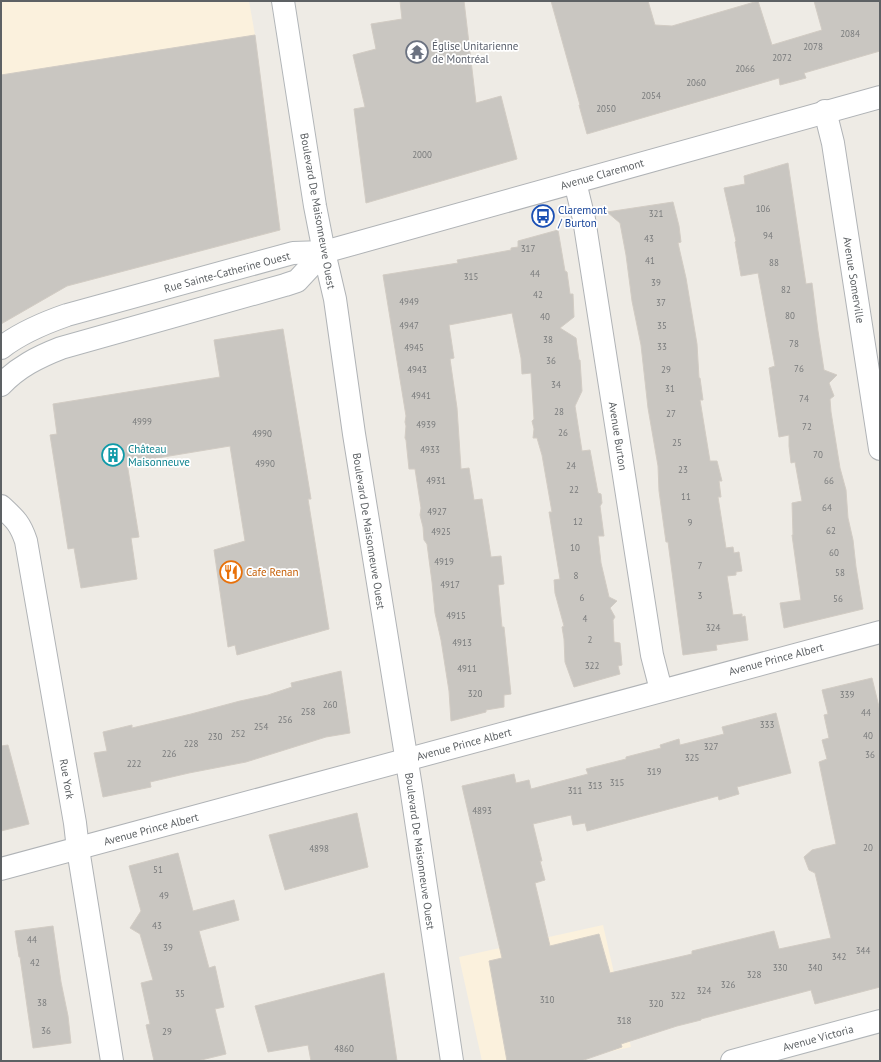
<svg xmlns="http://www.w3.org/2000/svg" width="881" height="1062" viewBox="0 0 881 1062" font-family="'PT Sans',sans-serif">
<rect width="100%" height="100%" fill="#eeebe5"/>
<g fill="#fbf1dd">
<path d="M1,1h248l6,34 -254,40z"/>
<path d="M603,925l28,122 -65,14h-84l-23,-104z"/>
</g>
<g fill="#c9c6c1" stroke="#d2ccc4">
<path d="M400,1h64l12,102 25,-7 16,63 -151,44 -12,-94 11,-2 -12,-52 23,-6 -5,-25 31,-5z"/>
<path d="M551,1h97l7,24 17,1 86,-25 14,44 50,-15 -8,-29h66v50l-76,22 2,5 -26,7 -1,-7 -192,56 -8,-29h1z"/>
<path d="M255,35l25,195 -213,56 -66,38v-249z"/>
<path d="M788,163l18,121 6,-1 6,48 6,39 13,5 -8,8 5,13 -4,3 1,13 9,56 6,22 2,28 5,22 3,27 7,42 -79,19 -4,-25 21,-3 -9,-65h1l-1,-32 10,-2 -7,-39 -4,1 -2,-17v-11l-10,2 -10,-69 6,-2 -17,-93 -17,3 -6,-34 1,-1 -12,-53 21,-4 -1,-8z"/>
<path d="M673,202l6,24 2,16 -3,1 8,35 11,66 2,34h1l3,22h-3l10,61h7l5,20h-3l2,16h-3l8,51 7,-1 1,6 5,-1 3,19 -6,1v3l-9,1 6,39 9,-1v3l3,-1 3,24 -32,5 1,5 -34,5 -15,-113h-2l-7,-51 -1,-25 -10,-58 -7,-63 -9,-44 -6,-46 -6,-32 -13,-11z"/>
<path d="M558,230l7,41 2,1 3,22h3l1,23 -14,11 16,10 3,22h1l2,31 -7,15 7,45 8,-1 8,43 3,1 1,9 -2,3 4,30h-6l3,27 8,34 8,4 -7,7 5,9 -2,3 1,22 6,1 2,22 -4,1 2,8 -46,13 -9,-25 -1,-23 -2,-12 2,-1 -9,-33 -1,-13 6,-1 -11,-67h3l-10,-57 -5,-17h-4l1,-9 -2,-8 2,-2 -3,-46 -9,1 -1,-16 -9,-45 -63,12 5,33 -4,1 7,49 4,61 8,-1 5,32 8,-1 9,58 10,-1 3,28 -6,1 4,42h2l7,67 -7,1v12l-18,3v2l-35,9 -2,-30 -8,-51 -6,-27 -3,-31 -5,-38 -3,-4 -1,-13 -3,-12 1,-7 -6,-39h-6l-3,-29 -1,-2 1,-12 -1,-4 1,-6 -23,-141 75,-12 -1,-3 54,-10v-2l7,-1v-6z"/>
<path d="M283,329l28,170h-3l21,130 -92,26 -2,-10 -7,2 -14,-97 31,-9 -15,-95 -103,17 12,74 -8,1 6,41 -56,9 -7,-40 -6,1 -18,-114 7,-1 -4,-30 167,-27 -6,-37z"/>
<path d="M341,671l9,62 -24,4 -80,25 -57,11 -39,9 1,5 -48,10 -9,-44 13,-2 -4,-19 29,-7v3l59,-14 49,-13 28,-6 24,-8 -1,-4z"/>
<path d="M872,678l8,33v276l-65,17 -4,-14 -110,29v1l-24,6 -56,18 1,3 -41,14h-74l-18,-100 13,-3 -40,-172 52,-12 2,9 13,-3 2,9 57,-15 -2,-5 40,-10v-2l35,-9 -1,-3 19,-6 1,6 44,-11 -2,-7 54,-14 15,60 -54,14 2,7 -20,6 -1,-4 -131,35 -2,-8 -12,2 -2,-10 -38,9 9,37h-2l5,19 -10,3 15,63 49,-12 11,39 82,-19v-3l82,-20 5,18 52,-11 -16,-65 -6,-3 -5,-13 8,-7 24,-6 -17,-82 8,-3 -5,-19 7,-2 -5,-23 4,-1 -6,-24z"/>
<path d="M8,745l21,79 -28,7v-85z"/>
<path d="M357,813l11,54 -83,23 -16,-55z"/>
<path d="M178,853l15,58 41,-11 5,20 -40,11 10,37 6,-2 9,41 -9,2 11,45 -29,7h-43l-8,-36 4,-1 -9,-41 12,-3 -13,-46 -10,-6 11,-17 -12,-45z"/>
<path d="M53,926l8,56 7,34 3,27 -38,5 -13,-91h-1l-4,-26z"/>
<path d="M384,973l13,88h-86l-3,-16 -40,7 -13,-46z"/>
</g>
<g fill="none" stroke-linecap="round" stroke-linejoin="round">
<g stroke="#b0b3b6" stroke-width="24">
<g id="street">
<path d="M825,111l8,32 47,306"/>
<path d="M575,182l9,37 68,436 9,35"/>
<path d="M1,506c14,13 19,17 25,35l49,282 3,26 34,212"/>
<path d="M1,869l879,-237"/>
<path d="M452,1061l-41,-274 -57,-353 -19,-135 -11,-47 556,-155"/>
</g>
</g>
<g stroke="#b1b5b8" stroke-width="24">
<g id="secondary">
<path d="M283,1l32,205 9,46"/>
<path d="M1,348c19,-15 43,-25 66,-33l226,-62 31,-1"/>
<path d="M1,385c17,-18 37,-28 60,-37l224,-63 12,-4 27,-29"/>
<path d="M732,1061l148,-40"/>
</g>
</g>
<use href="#street" stroke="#fff" stroke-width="22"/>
<use href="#secondary" stroke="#fff" stroke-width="22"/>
</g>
<defs>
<g id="temple-ring" transform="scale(1.15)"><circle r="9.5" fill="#fff" stroke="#6b7280" stroke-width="1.5"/><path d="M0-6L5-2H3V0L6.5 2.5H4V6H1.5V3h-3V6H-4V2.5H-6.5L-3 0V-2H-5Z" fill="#6b7280"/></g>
<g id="bus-ring" transform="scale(1.15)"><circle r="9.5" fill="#fff" stroke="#1a4fb4" stroke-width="1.5"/><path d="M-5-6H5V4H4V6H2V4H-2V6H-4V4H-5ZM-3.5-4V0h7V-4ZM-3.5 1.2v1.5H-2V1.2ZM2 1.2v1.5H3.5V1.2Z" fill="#1a4fb4"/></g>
<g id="building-ring" transform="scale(1.15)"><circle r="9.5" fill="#fff" stroke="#0f9aa8" stroke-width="1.5"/><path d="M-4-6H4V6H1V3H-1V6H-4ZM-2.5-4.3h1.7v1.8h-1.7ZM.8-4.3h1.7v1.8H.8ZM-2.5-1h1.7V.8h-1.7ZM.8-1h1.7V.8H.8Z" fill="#0f9aa8"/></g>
<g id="restaurant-ring" transform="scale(1.15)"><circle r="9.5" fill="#fff" stroke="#e8710a" stroke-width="1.5"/><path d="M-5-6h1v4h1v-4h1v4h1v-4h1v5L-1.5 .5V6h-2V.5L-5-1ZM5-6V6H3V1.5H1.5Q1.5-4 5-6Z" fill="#e8710a"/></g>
</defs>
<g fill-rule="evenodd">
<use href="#temple-ring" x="417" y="52"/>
<use href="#bus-ring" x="543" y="216"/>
<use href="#building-ring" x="113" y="455"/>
<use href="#restaurant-ring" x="231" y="572"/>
</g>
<g text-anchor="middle" stroke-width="3.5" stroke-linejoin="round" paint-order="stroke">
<g font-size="9" fill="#787a7b">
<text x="850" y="37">2084</text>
<text x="813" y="50">2078</text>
<text x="782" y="61">2072</text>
<text x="745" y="72">2066</text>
<text x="696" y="86">2060</text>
<text x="651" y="99">2054</text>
<text x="606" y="112">2050</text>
<text x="422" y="158">2000</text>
<text x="763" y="212">106</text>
<text x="656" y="217">321</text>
<text x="768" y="239">94</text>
<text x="649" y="242">43</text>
<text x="528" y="252">317</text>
<text x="650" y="264">41</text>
<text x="774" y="266">88</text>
<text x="535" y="277">44</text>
<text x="471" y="280">315</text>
<text x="656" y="286">39</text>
<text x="786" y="293">82</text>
<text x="538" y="298">42</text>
<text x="409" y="305">4949</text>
<text x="661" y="306">37</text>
<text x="790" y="319">80</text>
<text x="545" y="320">40</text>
<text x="409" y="329">4947</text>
<text x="662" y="329">35</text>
<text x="548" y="343">38</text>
<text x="794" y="347">78</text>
<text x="662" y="350">33</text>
<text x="414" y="351">4945</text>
<text x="551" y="364">36</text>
<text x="799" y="372">76</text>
<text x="417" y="373">4943</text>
<text x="666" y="373">29</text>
<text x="556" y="388">34</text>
<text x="670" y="392">31</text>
<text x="421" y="399">4941</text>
<text x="804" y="402">74</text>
<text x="559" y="415">28</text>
<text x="671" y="417">27</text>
<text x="142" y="425">4999</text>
<text x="426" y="428">4939</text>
<text x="807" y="430">72</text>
<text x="563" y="436">26</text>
<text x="262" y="437">4990</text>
<text x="677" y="446">25</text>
<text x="430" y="453">4933</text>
<text x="818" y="458">70</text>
<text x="265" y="467">4990</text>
<text x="571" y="469">24</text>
<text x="683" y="473">23</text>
<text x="436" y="484">4931</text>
<text x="829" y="484">66</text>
<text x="574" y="493">22</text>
<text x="686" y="500">11</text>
<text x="827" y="511">64</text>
<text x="437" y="515">4927</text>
<text x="578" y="525">12</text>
<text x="690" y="526">9</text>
<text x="831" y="534">62</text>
<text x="441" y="535">4925</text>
<text x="575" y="551">10</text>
<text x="834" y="556">60</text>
<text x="444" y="565">4919</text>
<text x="700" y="569">7</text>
<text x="840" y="576">58</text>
<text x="576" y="579">8</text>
<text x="450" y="588">4917</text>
<text x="700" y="599">3</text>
<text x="582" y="601">6</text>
<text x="838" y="602">56</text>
<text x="456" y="619">4915</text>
<text x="585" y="622">4</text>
<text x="713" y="631">324</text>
<text x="590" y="643">2</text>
<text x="462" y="646">4913</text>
<text x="592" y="669">322</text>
<text x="467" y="672">4911</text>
<text x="475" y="697">320</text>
<text x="847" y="698">339</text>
<text x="330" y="708">260</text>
<text x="308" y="715">258</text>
<text x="866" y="716">44</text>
<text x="285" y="723">256</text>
<text x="767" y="728">333</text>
<text x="261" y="730">254</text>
<text x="238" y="737">252</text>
<text x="868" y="739">40</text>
<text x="215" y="740">230</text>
<text x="191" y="747">228</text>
<text x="711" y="750">327</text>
<text x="169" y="757">226</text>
<text x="870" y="758">36</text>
<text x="692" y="761">325</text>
<text x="134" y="767">222</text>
<text x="654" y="775">319</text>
<text x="617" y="786">315</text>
<text x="595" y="789">313</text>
<text x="575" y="794">311</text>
<text x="482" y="814">4893</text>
<text x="868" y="851">20</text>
<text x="319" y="852">4898</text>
<text x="158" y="873">51</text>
<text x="164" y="899">49</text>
<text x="157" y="929">43</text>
<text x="32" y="943">44</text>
<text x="168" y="951">39</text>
<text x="863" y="954">344</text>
<text x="839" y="960">342</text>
<text x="35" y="966">42</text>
<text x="780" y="971">330</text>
<text x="815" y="971">340</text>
<text x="754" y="978">328</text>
<text x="728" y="988">326</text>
<text x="704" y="994">324</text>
<text x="180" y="997">35</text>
<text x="678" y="999">322</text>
<text x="547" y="1003">310</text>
<text x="42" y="1006">38</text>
<text x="656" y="1007">320</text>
<text x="624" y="1024">318</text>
<text x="46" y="1034">36</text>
<text x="167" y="1035">29</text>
<text x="344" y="1052">4860</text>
</g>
<g font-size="11" fill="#5b616d" stroke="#fff" text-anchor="start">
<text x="432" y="50">Église Unitarienne<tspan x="432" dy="13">de Montréal</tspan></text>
</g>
<g font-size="11" fill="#5d6164" stroke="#fff">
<text transform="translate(602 174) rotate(-16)" y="4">Avenue Claremont</text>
<text transform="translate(318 211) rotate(80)" y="4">Boulevard De Maisonneuve Ouest</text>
<text transform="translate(227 272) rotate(-15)" y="4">Rue Sainte-Catherine Ouest</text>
<text transform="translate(854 280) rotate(81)" y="4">Avenue Somerville</text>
<text transform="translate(618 436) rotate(81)" y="4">Avenue Burton</text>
<text transform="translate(369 531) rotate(81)" y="4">Boulevard De Maisonneuve Ouest</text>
<text transform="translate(776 659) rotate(-15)" y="4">Avenue Prince Albert</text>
<text transform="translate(464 744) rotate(-15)" y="4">Avenue Prince Albert</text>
<text transform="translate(67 779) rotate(80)" y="4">Rue York</text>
<text transform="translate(151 829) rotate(-15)" y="4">Avenue Prince Albert</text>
<text transform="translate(420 851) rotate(82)" y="4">Boulevard De Maisonneuve Ouest</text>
<text transform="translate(818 1038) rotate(-15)" y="4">Avenue Victoria</text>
</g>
<g font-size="11" fill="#164399" stroke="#fff" text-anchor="start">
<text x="558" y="214">Claremont<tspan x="558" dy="13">/ Burton</tspan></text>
</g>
<g font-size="11" fill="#0d838f" stroke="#fff" text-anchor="start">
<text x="128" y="453">Château<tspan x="128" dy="13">Maisonneuve</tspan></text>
</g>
<g font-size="11" fill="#c56008" stroke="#fff" text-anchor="start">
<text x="246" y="576">Cafe Renan</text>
</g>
</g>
<rect width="881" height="1062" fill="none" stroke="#5d6164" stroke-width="4"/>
</svg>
